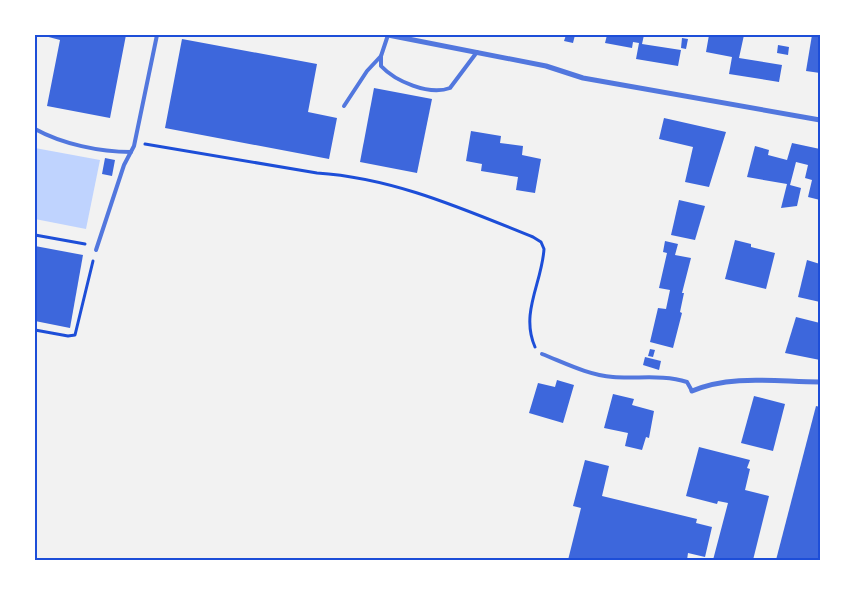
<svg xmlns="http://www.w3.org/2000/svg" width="855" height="595" viewBox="0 0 855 595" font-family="Montserrat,sans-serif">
<rect width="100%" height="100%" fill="#f2f2f2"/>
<path fill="#bfd3fe" d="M35,148l65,12 -14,69 -51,-10z"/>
<g fill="#3d67dc">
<path d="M41,35h85l-16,83 -63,-12 13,-66z"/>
<path d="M566,35h9l-2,8 -9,-2z"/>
<path d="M607,35h37l-2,9 39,6 -3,16 -42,-7 3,-16 -6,-1 -1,6 -27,-5z"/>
<path d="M709,35h35l-5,23 43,7 -3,17 -50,-8 3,-17 -26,-5z"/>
<path d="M812,35h8v38l-14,-2z"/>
<path d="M682,38l6,1 -2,10 -5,-1z"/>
<path d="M182,39l135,25 -9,48 29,6 -8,41 -164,-31z"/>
<path d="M778,45l11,2 -1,8 -11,-2z"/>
<path d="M374,88l58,11 -15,74 -57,-11z"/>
<path d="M664,118l62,14 -17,55 -24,-5 8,-35 -34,-8z"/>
<path d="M471,131l30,5 -1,7 23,3 -1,9 19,4 -6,34 -19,-3 2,-13 -37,-6 1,-7 -16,-3z"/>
<path d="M792,143l28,6v51l-12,-3 4,-17 -7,-2 3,-13 -12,-3 -6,23 11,3 -4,18 -16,2 6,-24 -40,-7 8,-31 14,4 -1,5 19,5z"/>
<path d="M105,158l10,2 -3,16 -10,-2z"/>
<path d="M679,200l26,6 -10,34 -24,-5z"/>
<path d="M735,240l16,4v3l24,6 -9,36 -41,-10z"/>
<path d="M665,241l13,3 -3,11 16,3 -9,35h2l-4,19 2,1 -9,35 -23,-6 8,-34 8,1 4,-19 -11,-2 8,-35 -4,-1z"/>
<path d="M35,246l48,9 -13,73 -35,-7z"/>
<path d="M807,260l13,4v38l-22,-5z"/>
<path d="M796,317l24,6v37l-35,-7z"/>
<path d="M650,349l5,1 -2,7 -5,-1z"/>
<path d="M645,357l16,4 -2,9 -16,-5z"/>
<path d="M557,380l17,5 -11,38 -34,-10 9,-30 17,4z"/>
<path d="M613,394l21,5 -2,6 22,6 -5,27 -3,-1 -4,13 -17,-4 3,-13 -24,-5z"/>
<path d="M754,396l31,8 -12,47 -32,-8z"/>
<path d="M816,406l4,1v153h-44z"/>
<path d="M699,447l51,13 -3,8 3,1 -5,21 24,6 -16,64h-40l15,-57 -10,-2 -1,3 -31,-8z"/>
<path d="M585,460l24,6 -7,30 95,23 -1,4 16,4 -7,30 -17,-4 -1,7h-119l13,-52 -8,-2z"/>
</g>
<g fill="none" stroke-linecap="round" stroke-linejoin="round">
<g stroke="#1d4ed8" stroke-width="3">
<path d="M145,144l172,29c77,5 146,36 216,64l8,5 3,7c-2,34 -24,64 -9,98"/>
<path d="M35,235l50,9"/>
<path d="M35,330l33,6 7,-1 18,-74"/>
</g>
<g stroke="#5277de" stroke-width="4">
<path d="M388,35l-7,21v10c14,15 48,30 69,22l27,-36"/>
<path d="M344,106l23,-35 14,-15"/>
<path d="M35,129c27,15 65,23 96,23"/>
<path d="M96,250l28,-85 10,-19 23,-111"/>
<path d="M542,354c23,9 46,21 71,23 24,2 50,-3 74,5l5,9"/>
</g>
<g stroke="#5277de" stroke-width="5">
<path d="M388,35l158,31 37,12 237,42"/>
<path d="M692,391c39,-17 86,-9 128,-9"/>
</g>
</g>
<rect width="855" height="595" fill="none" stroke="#ffffff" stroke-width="72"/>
<rect x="36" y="36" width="783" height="523" fill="none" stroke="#1d4ed8" stroke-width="2"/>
</svg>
